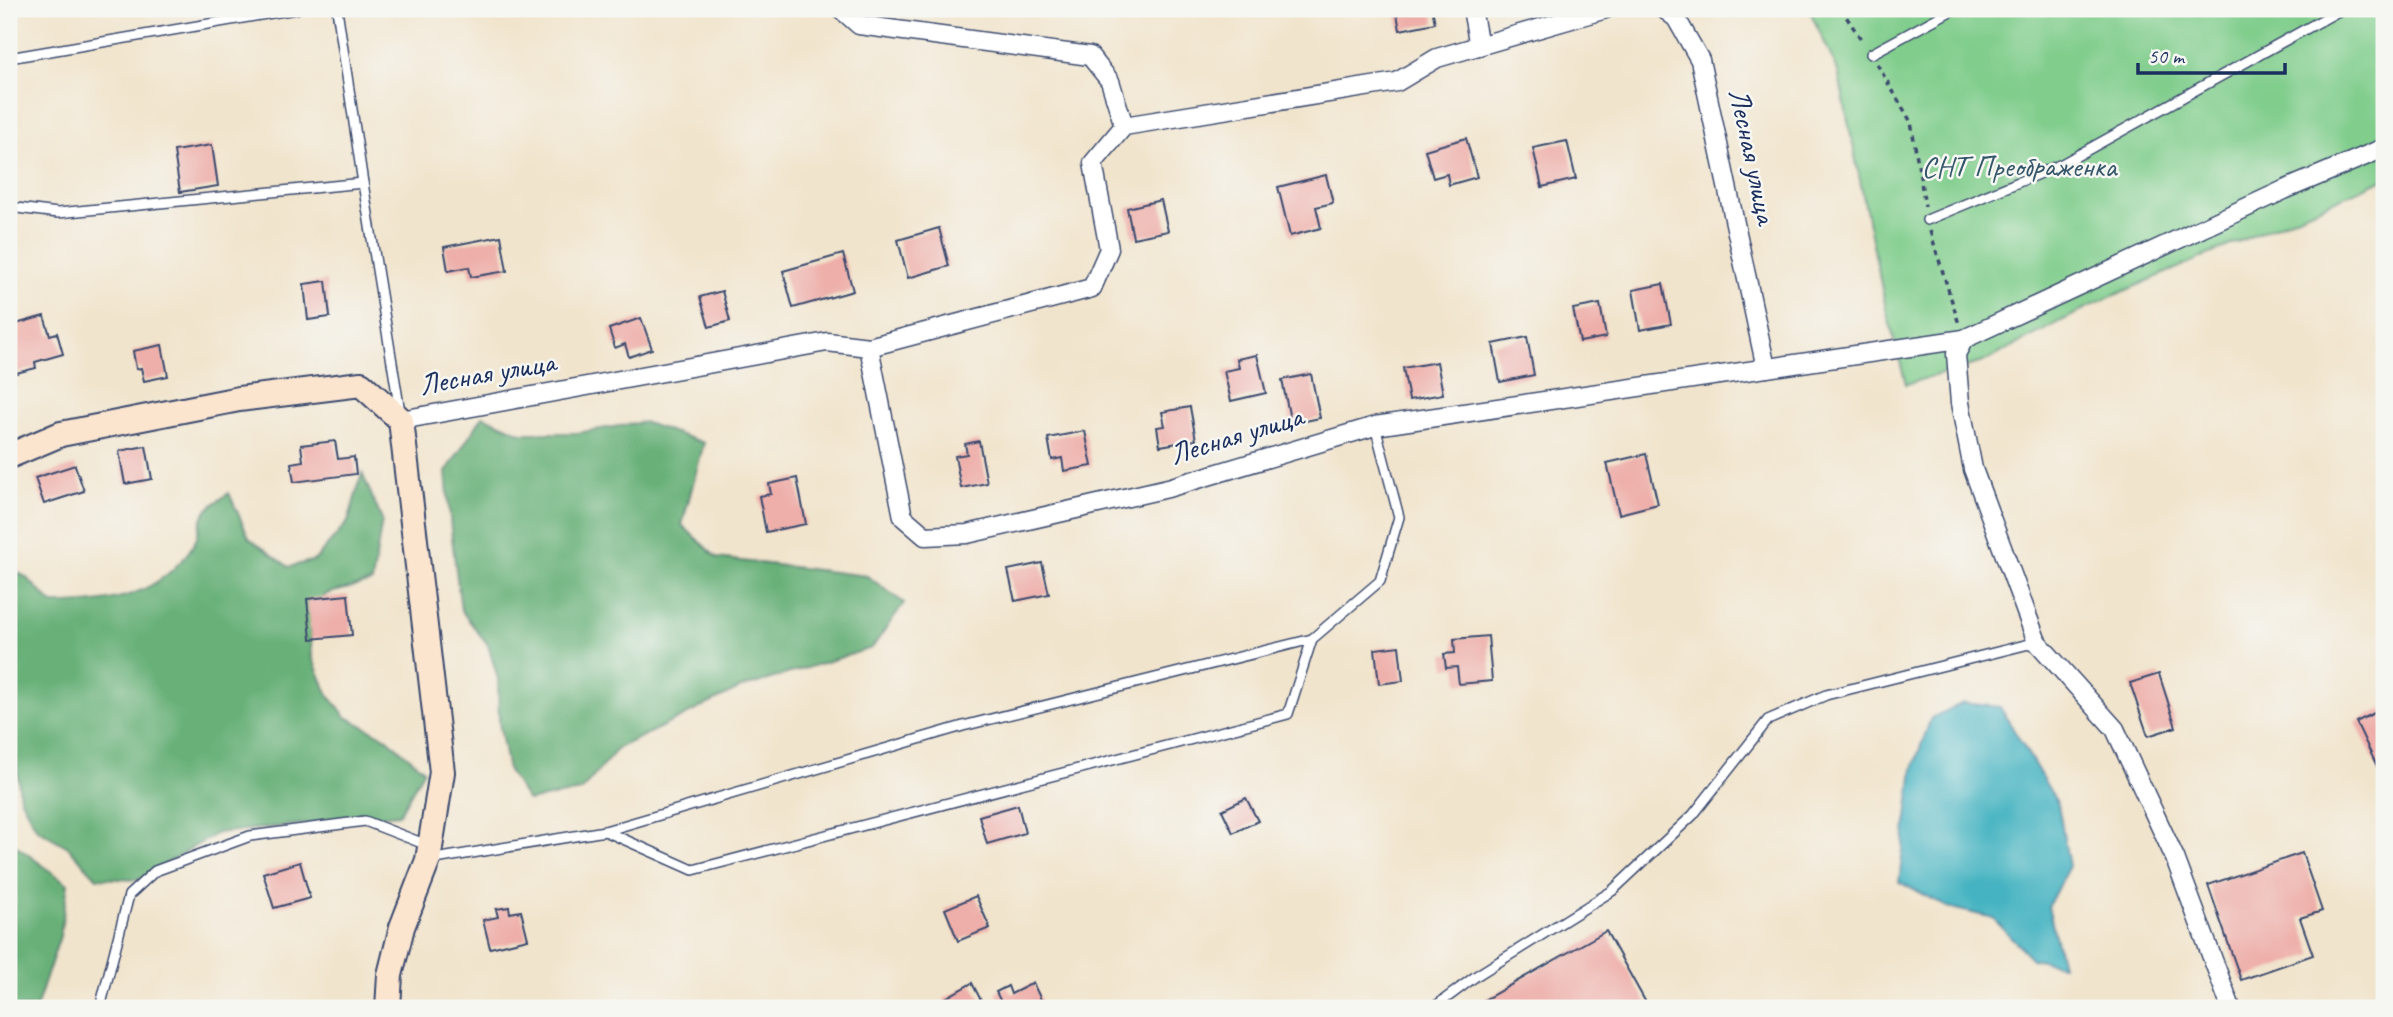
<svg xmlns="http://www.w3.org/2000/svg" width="2393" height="1017" viewBox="0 0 2393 1017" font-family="Caveat,sans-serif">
<rect width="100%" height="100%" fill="#f6f6f2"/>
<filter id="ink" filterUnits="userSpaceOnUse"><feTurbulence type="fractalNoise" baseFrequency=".0143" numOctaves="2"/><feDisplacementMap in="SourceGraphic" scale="14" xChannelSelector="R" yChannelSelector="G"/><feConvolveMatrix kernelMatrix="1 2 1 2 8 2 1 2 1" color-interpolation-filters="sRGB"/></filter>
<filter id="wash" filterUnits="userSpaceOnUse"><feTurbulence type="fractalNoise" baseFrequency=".00686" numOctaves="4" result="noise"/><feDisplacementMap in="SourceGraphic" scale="28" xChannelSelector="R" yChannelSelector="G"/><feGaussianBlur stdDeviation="1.57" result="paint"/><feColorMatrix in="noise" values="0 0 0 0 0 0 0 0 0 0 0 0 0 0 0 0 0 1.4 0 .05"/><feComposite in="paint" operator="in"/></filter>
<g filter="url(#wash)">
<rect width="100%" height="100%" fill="#f1e4cc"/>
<path fill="#80cd8c" stroke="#4e7e75" stroke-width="2" d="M1809,9h575v170l-290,125 -111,58 -77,22 -20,-75 -48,-238z"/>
<g fill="#68b078" stroke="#42706b" stroke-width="2">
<path d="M483,416l38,17h56l66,-11 61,21 -22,82 35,33 150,18 37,27 -32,45 -131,40 -123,60 -37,43 -53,10 -20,-30 -9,-49 -1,-43 -10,-34 -27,-35 -10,-80 -5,-58z"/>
<path d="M362,473l20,47 -10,62 -46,12 -16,30 2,33 15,36 19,24 39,20 39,33 -25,44 -182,19 -79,47 -41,-2 -29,-31 -31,-18 -17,-31 -6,-57 -5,7v-180l17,9 27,27c57,0 107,-7 141,-60 5,-9 5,-21 10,-30 5,-8 17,-15 25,-21l20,45 40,29 26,-7 33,-38z"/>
<path d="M15,845l53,39 -8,52 -24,72h-27v-162z"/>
</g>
<path fill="#45b3c1" stroke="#307190" stroke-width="2" d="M1963,703l37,4 58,97 11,62 -21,40 14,59 -30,-6 -39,-41 -46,-11 -48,-25 14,-114 18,-50z"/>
<g id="blocks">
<g fill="#eeaea9">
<rect x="883" y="9" width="43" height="4"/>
<path d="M1396,9h36l3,14 -35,7z"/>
<path d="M1466,138l11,39 -28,8 -2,-11 -14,4 -8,-28z"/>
<path d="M1567,141l9,38 -34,8 -9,-39z"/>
<path d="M212,145l6,41 -38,6 -6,-41z"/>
<path d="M1326,175l7,28 -17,4 5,21 -31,8 -12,-49z"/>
<path d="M1161,200l7,31 -35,7 -6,-30z"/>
<path d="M939,228l10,38 -41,12 -10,-38z"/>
<path d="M501,236l6,35 -36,6 -2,-10 -21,4 -4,-24z"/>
<path d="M843,254l10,37 -60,17 -10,-37z"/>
<path d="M326,281l4,36 -22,3 -4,-36z"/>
<path d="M1663,284l8,40 -31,6 -7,-40z"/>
<path d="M722,291l8,30 -21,6 -9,-30z"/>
<path d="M1600,304l6,33 -26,5 -7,-33z"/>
<path d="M44,316l6,19 7,-2 6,21 -28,8 1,6 -20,5 -7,-25v-22z"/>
<path d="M641,318l11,31 -23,8 -4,-13 -10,4 -6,-19z"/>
<path d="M1527,337l7,38 -34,7 -7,-38z"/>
<path d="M162,345l6,31 -24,5 -3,-13 -5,1 -3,-18z"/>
<path d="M1257,355l9,38 -35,8 -7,-30 15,-3 -2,-9z"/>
<path d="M1437,362l6,32 -34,6 -6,-32z"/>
<path d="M1311,374l9,44 -29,6 -9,-44z"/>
<path d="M1190,407l6,33 -36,6 -3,-19 8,-1 -3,-14z"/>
<path d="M1085,431l7,35 -28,5 -2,-13 -10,2 -4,-22z"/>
<path d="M335,441l3,18 16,-2 2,17 -62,8 -3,-19 12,-2 -2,-16z"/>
<path d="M979,441l8,42 -26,5 -6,-32 12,-2 -2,-10z"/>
<path d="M146,446l6,33 -27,5 -6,-33z"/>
<path d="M1646,454l12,50 -39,10 -12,-51z"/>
<path d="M75,465l9,26 -40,13 -9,-26z"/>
<path d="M797,478l9,46 -40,8 -7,-36 12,-2 -2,-10z"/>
<path d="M1042,563l7,31 -34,7 -7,-31z"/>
<path d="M348,595l4,40 -41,4 -4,-40z"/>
<path d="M1488,636l4,45 -33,3 -2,-17 -11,1 -2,-14 11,-1 -1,-14z"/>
<path d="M1399,646l4,35 -24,3 -4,-35z"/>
<path d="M2159,674l17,53 -28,9 -18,-53z"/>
<path d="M2384,708v73l-28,-59z"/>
<path d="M1246,798l12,23 -25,12 -11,-23z"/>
<path d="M1018,805l7,28 -38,11 -8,-28z"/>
<path d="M2302,853l20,58 -22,7 13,37 -72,25 -33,-95z"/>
<path d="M300,862l10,36 -36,10 -11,-35z"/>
<path d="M976,896l14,32 -32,13 -13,-32z"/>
<path d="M509,907l1,6 11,-2 7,28 -38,9 -7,-28 15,-3 -2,-8z"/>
<path d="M1606,931l43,77h-179z"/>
<path d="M972,983l13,25h-36l-5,-9z"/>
<path d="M1033,983l12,25h-41l-8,-16 12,-6 3,8z"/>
</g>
</g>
</g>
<g filter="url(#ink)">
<use href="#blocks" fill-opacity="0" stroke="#3b4a6e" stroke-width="2"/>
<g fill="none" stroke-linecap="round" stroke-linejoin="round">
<g stroke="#3b4a6e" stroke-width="12">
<g id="lane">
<path d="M337,9l26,174"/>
<path d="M1871,54l83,-45"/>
<path d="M9,58l287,-49"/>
<path d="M9,207l49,6 305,-30 37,229"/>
<path d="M1927,220l135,-56 280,-155"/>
<path d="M605,831l358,-105 349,-87"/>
<path d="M429,860l176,-29 88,39 595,-156 24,-75 68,-58 19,-64 -24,-91"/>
<path d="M100,1008l29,-113 26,-24 95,-35 115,-15 62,24"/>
<path d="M1433,1008l43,-32 136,-85 81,-76 75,-95 58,-25 211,-53"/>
</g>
</g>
<g stroke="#3b4a6e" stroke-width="21">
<g id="street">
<path d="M841,9l18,16 231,31 20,25 14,45"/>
<path d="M1472,9l7,37"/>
<path d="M1664,9l12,9 24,42 66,308"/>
<path d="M1964,339l-8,15 4,49 13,66 64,173 78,87 60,129 56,150"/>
<path d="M869,347l223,-59 17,-39 -16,-86 31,-37 273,-44 40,-24 169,-49"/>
<path d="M401,420l426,-78 42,5 34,170 22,19 42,-2 201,-46 207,-62 589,-87 320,-149 100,-42"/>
</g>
</g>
<g stroke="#3b4a6e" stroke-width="28">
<path id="secondary" d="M9,456l52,-22 178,-35 122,-15 40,36 41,352 -14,88 -26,67 -12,48 -2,33"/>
</g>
<g stroke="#3b4a6e" stroke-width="3.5" stroke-dasharray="5 5" stroke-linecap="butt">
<path d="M1841,9l22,33"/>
<path d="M1877,64l34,58 14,84"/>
<path d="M1930,231l29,93"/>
</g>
<use href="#lane" stroke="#fff" stroke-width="9"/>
<use href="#street" stroke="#fff" stroke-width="18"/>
<use href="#secondary" stroke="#fbe5cf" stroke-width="24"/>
</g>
</g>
<g text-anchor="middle" stroke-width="5" stroke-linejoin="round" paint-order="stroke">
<g font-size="30" fill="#1b2f5e" stroke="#f6f6f2">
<text transform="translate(1753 156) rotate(78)" y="10">Лесная улица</text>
<text transform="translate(487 373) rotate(-10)" y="10">Лесная улица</text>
<text transform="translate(1236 435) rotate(-17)" y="10">Лесная улица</text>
</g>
<g font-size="30" fill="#34566a" stroke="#f6f6f2">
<text x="2019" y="176">СНТ Преображенка</text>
</g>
</g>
<rect width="2393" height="1017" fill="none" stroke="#f6f6f2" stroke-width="35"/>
<path d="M2138 63v10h147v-10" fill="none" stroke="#1b2f5e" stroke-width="3.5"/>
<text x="2148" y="63" font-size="21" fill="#1b2f5e" stroke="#f6f6f2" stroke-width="5" paint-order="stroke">50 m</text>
</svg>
